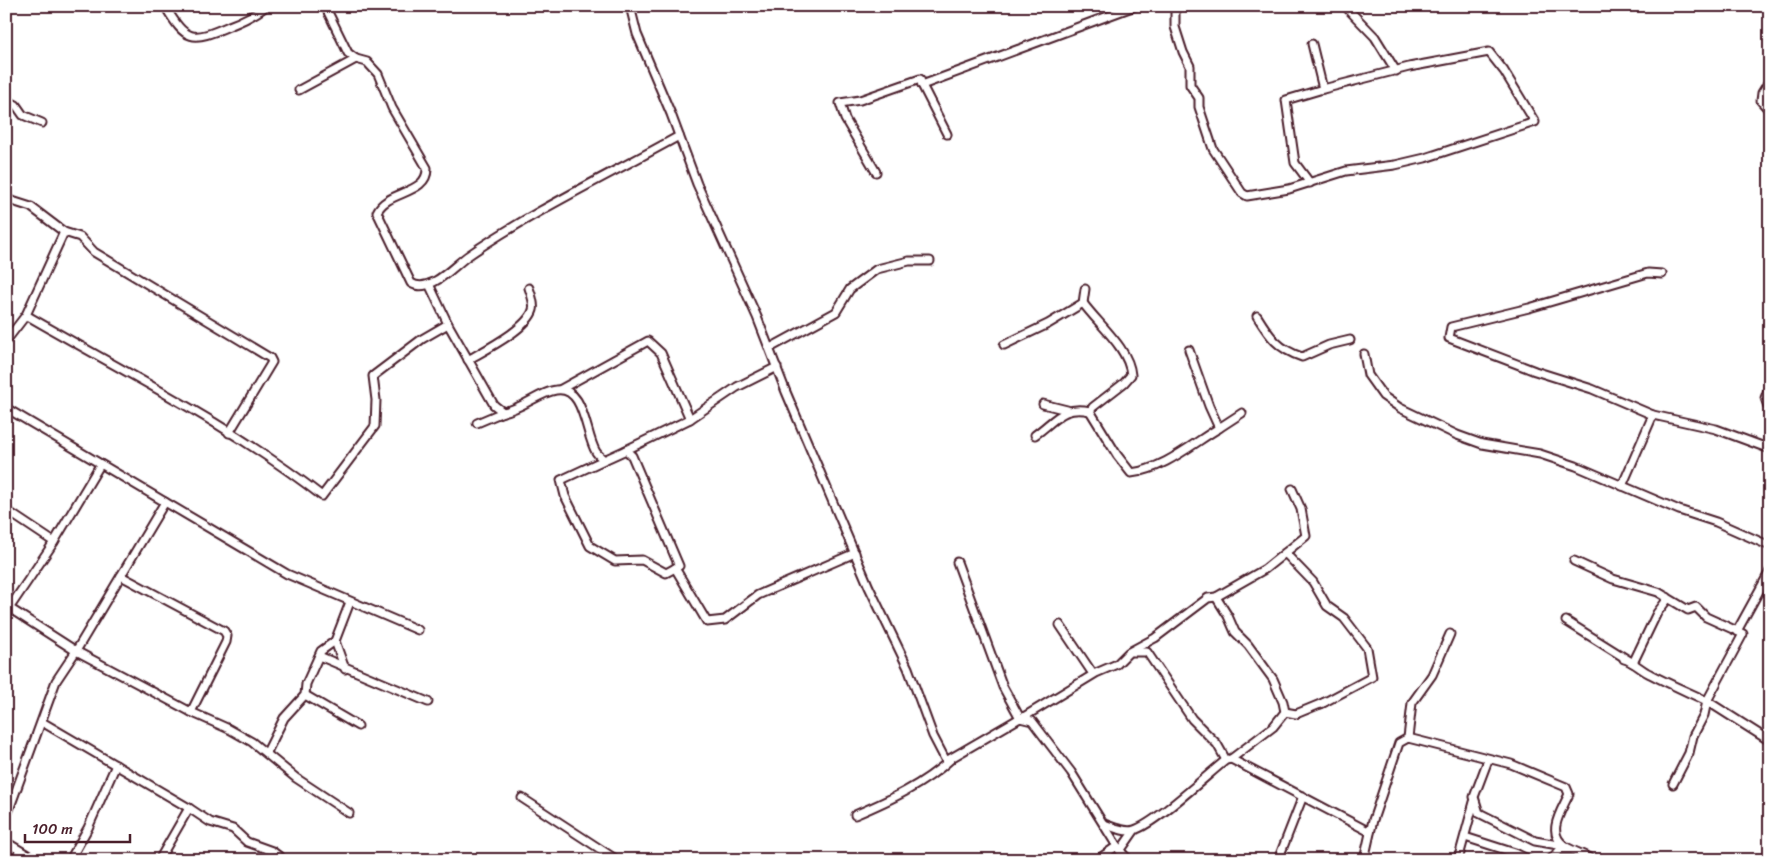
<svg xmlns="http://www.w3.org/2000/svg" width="1776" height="866" viewBox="0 0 1776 866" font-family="Sriracha,sans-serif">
<rect width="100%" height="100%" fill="#fff"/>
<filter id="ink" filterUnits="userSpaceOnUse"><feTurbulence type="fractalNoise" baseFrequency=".02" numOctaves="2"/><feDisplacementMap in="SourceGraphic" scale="10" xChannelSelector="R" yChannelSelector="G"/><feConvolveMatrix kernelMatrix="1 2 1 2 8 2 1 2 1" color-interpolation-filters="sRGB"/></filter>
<g filter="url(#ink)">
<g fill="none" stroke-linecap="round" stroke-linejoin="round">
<g stroke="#4a1f2b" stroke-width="11">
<g id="minor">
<path d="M165,6c21,36 27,36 64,20 13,-5 26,-11 37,-20"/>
<path d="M325,6l23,47 8,6 11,3 11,12 14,34 35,60c1,27 -40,22 -50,44l34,71c19,12 43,-18 58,-28 66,-45 140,-80 210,-119"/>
<path d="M630,6l7,28 34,80 26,70 60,133 29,75 83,195 39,81 25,68 13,25 74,-43 12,3 39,51 49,79 9,9"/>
<path d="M1175,6v21l8,25 7,14v19l9,13v9l14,42 29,44 5,3 42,-7 57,-18 49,-6 30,-7 110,-36 -31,-51 -15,-19 -80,15 -86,22"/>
<path d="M1769,6l1,1"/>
<path d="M1348,9l27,28 21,34"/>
<path d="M1770,80l-8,13 -1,8 9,10"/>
<path d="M922,85l25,49"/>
<path d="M299,90l57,-31"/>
<path d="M6,100l10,5 7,10 19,8"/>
<path d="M876,172l-31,-53 -5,-16 20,-3 60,-21 2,6 213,-79"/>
<path d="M1310,183l-15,-20 -9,-63 37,-11 -11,-45"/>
<path d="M6,199l25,8 33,25 16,5 14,15 176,106 2,4 -43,71"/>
<path d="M1662,274l-14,-1 -119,35 -78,19 -2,11 86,33 57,18 61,26 63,14 54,20"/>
<path d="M1083,303c15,21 46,45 48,72l-7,8 -31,24 -3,4 27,44 14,18c33,-4 61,-29 88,-45"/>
<path d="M26,315c100,58 205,110 296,181l53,-70 1,-26 -3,-24 49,-37 26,-15 -19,-40"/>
<path d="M1257,316c13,21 21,33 45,41l27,-12 21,-5"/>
<path d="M448,324l46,81 9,7c19,-3 37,-20 53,-22 29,-5 29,45 40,62 2,3 6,6 8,8l22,-10 6,6 47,110 -13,7 -24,-13 -27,1 -25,-15 -25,-50 -4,-16 43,-20"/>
<path d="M6,341l20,-26 38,-83"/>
<path d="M1004,345l44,-21 35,-21 2,-14"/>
<path d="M770,348l66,-36 14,-23 27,-20 32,-8h21"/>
<path d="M1189,350l20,56 10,22 23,-15"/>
<path d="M1364,354l4,21 15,21 17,12 57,27 25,9 58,10 36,12 103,44 37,12 54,24"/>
<path d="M468,360c17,-10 59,-31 65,-50 2,-6 -2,-16 -4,-22"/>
<path d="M1770,385l-5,13 5,14"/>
<path d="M561,389l87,-48 13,12 29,66 -64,31"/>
<path d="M1043,404l24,6"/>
<path d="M6,408l159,94 -89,149 -70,-45"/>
<path d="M690,419l47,-32 40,-20"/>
<path d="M477,423l26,-11"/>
<path d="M1035,435c21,-15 28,-30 55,-24"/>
<path d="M1622,486l31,-71"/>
<path d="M165,502l122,72 131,56"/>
<path d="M6,510l48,32"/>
<path d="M1285,553l28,29 14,24 17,12 23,30 5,29 -51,27"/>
<path d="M1574,561l39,18 45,13 30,18 8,-3 10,10 31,14"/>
<path d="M957,562l46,125 17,31"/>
<path d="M675,568l32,54 18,-2 33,-25 97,-42"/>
<path d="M1770,571l-33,60 6,3 -36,67 63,40"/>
<path d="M1216,597l12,19 7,16 13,13 25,34 10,23 2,10 11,2 29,-12"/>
<path d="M6,613l48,-71 46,-77"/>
<path d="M1566,621l67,42 24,-50 10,-13v-3"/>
<path d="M1060,625l33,49"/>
<path d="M335,641l10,28"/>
<path d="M1132,652h15l45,67 25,25 9,16"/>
<path d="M319,656l109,46"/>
<path d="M1624,659c9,2 17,11 26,15 19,10 38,18 57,27l-3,14 -11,21 -4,17 -16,31"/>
<path d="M305,695l53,31"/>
<path d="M191,712l38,17 23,13 44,36 53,35"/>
<path d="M1022,718l74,-45 21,-9 12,-12 26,-14 53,-40 8,-1 49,-28 41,-33 -5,-27 -9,-20"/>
<path d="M42,722l147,86 -30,52"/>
<path d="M1408,738l4,-35 20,-28 18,-41"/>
<path d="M267,752l17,-34 21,-23 1,-11 15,-33 14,-10 15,-39"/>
<path d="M1231,759l42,-32 12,-15"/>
<path d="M1488,760l-14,37 5,16 56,28 29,5"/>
<path d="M522,798l95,62"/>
<path d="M189,808l21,14 23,7 14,13 25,9 12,9"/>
<path d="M855,815c35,-15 68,-30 96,-56"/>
<path d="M6,818l50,-137 20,-30 115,61 35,-70 1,-6 -3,-5 -103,-55"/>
<path d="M1104,824c9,3 21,9 30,6 21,-6 73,-55 92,-70l5,-1 139,73"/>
<path d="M1465,837l50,16 14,7"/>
<path d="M6,842l30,18"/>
<path d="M1120,851l14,-20"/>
<path d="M70,860l18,-32 28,-63"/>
<path d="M1097,860l20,-14"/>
<path d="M1278,860l25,-64"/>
<path d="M1364,860l9,-40 24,-71 2,-6 9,-5 103,26 55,23 3,7c-7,16 -24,39 -4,52 9,6 19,8 28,14"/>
<path d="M1458,860l16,-58"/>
<path d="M1550,860l10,-10h10"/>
</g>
</g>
<use href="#minor" stroke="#fff" stroke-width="7"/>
</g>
</g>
<rect width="1776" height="866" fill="none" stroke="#fff" stroke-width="25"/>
<rect x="12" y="12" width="1751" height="841" fill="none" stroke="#4a1f2b" stroke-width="2" filter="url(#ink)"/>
<path d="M25 834v8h105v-8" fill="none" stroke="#4a1f2b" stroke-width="2.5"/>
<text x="32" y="834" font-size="15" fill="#4a1f2b" stroke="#ffffff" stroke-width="4" paint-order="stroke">100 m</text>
</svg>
